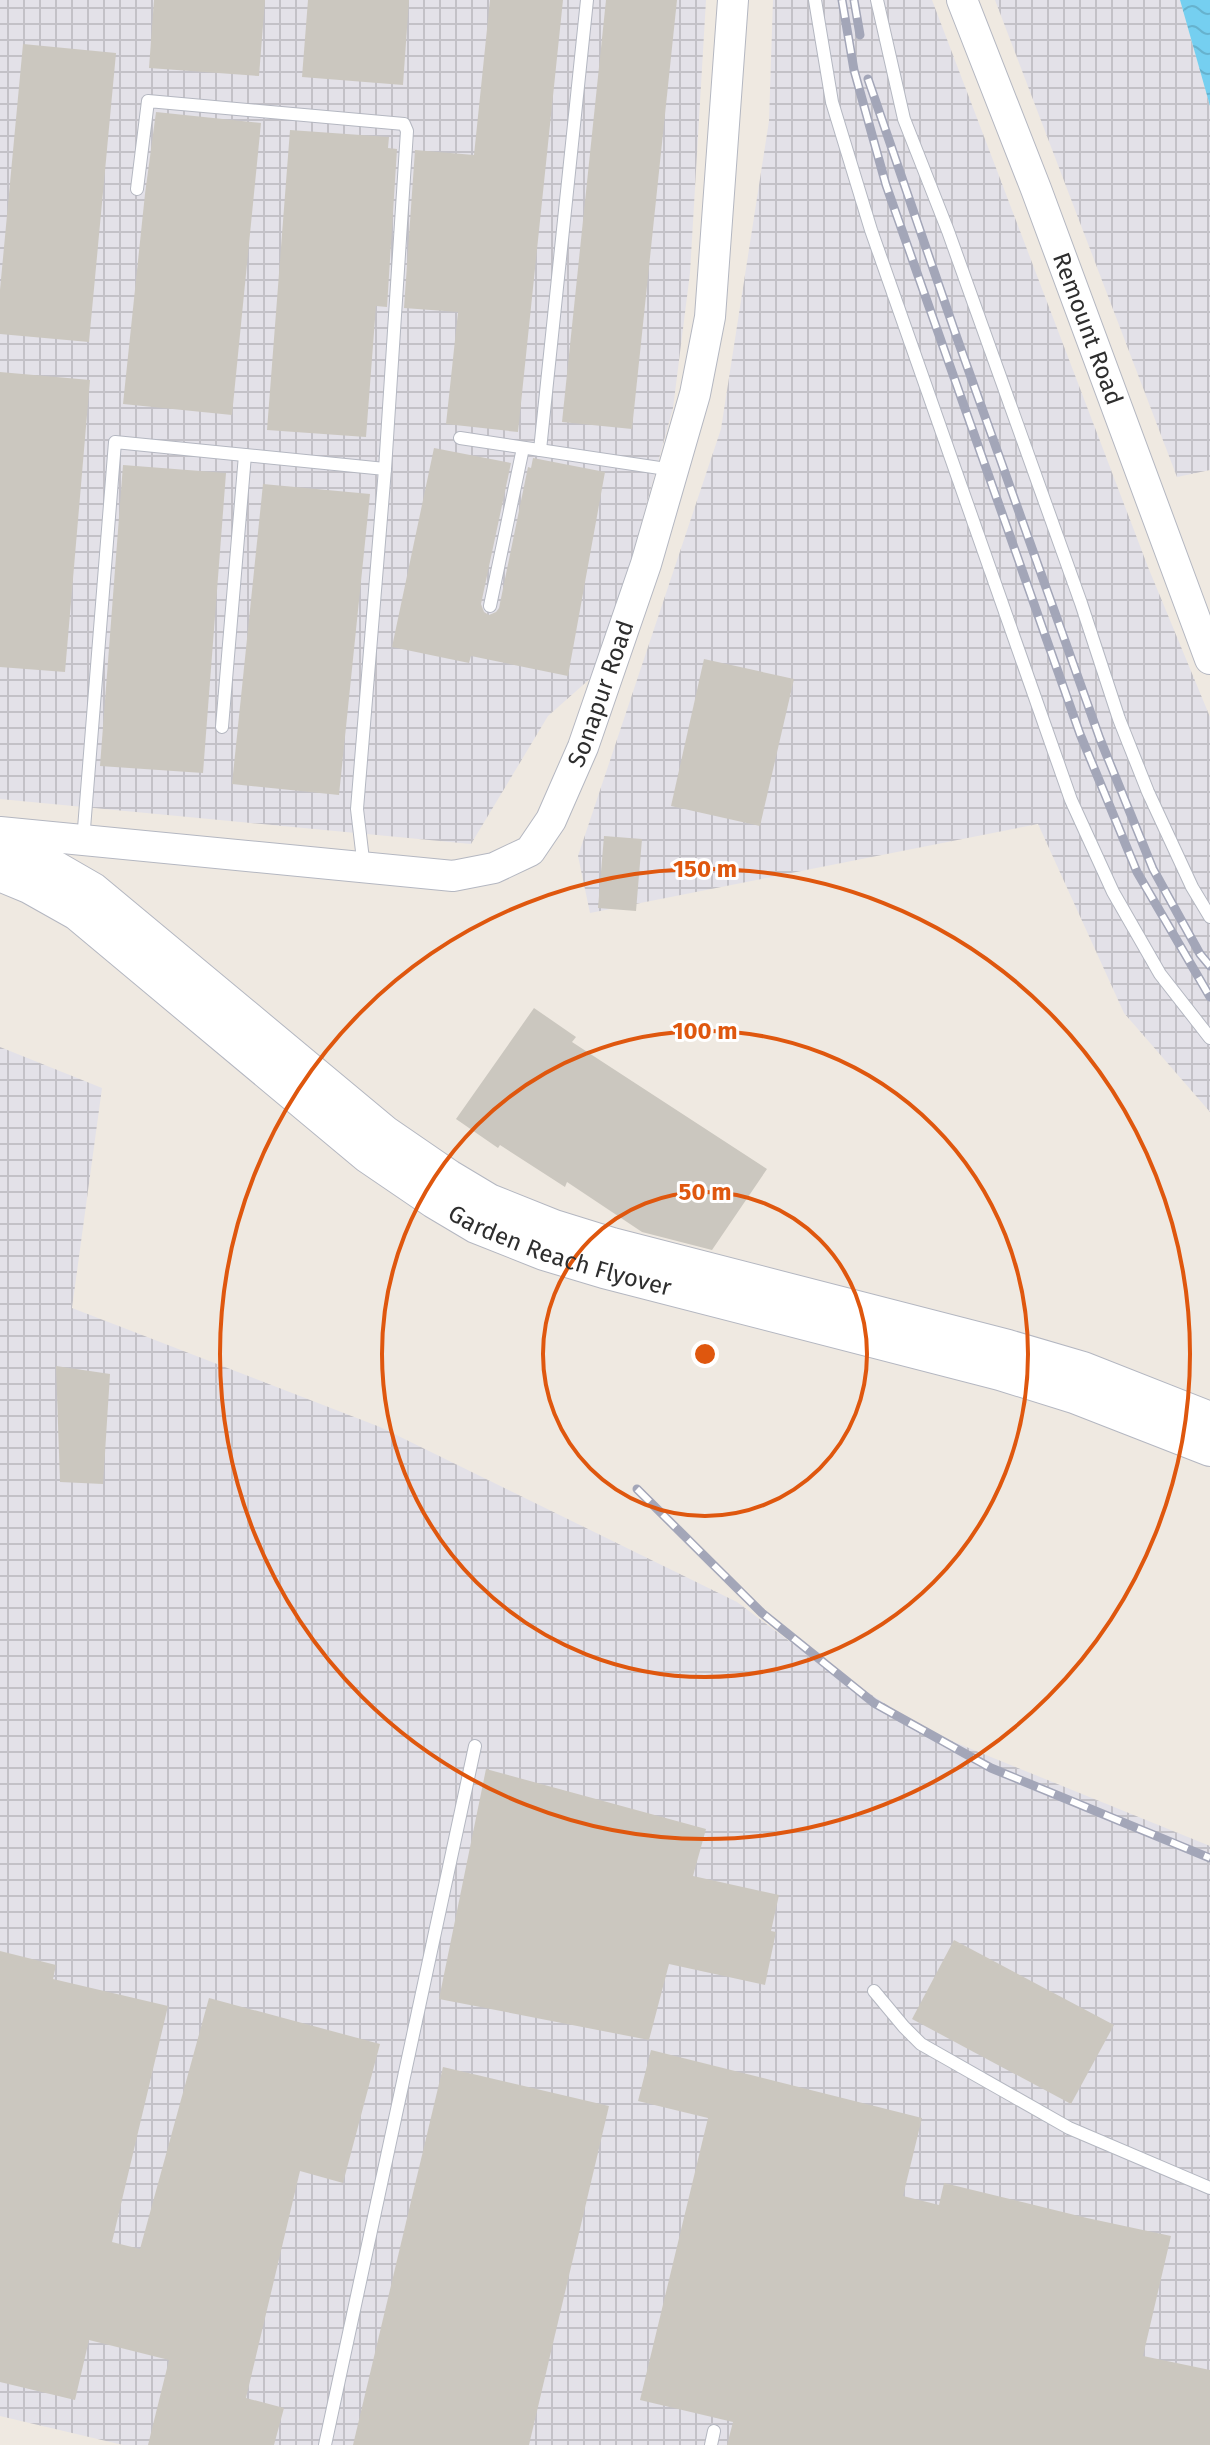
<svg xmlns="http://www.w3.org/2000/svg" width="1210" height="2445" viewBox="0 0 1210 2445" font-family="'Fira Sans',sans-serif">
<defs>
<pattern id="industrial-grid" width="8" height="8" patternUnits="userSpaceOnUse" patternTransform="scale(2)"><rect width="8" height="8" fill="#e3e1e8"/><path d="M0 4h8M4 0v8" fill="none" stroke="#c3c1c7"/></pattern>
<pattern id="water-waves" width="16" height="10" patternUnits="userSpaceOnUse" patternTransform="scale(2)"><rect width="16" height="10" fill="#75cff0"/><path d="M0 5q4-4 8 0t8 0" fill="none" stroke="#66b2ce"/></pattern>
</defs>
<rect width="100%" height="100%" fill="#efe9e1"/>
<g fill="url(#industrial-grid)">
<path d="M0,0h706l-16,273 -17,135 -72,261 -53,47 -77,128 -471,-45z"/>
<path d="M773,0h159l216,567 62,150v395l-86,-99 -86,-189 -448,89 -12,-57 143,-427 48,-308z"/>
<path d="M995,0h185l30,106v364l-33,7z"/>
<path d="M0,1047l102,41 -30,220 308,119 357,175 52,39 138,90 283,115v599h-1087l-123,-29z"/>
</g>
<path fill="url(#water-waves)" d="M1180,0h30v106z"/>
<g fill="#cbc7bf">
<path d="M154,0h111l-6,76 -110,-8z"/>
<path d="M308,0h101l-6,85 -101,-8z"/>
<path d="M490,0h73l-45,432 -72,-8 12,-112 -54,-4 11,-158 59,5z"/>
<path d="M606,0h71l-45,429 -70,-7z"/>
<path d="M23,44l93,9 -27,289 -89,-8v-44z"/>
<path d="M156,112l105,11 -29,292 -109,-11 22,-210z"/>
<path d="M290,130l99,7 -1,11 9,1 -10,158 -11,-1 -10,131 -99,-7z"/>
<path d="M0,372l90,8 -25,292 -65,-5z"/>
<path d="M434,448l77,15 -30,141 3,8 5,3 7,-3 3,-4 29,-141 3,1 2,-10 72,14 -37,204 -97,-20 -2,7 -77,-16z"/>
<path d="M123,465l103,8 -23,300 -103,-7z"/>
<path d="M263,484l107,10 -31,301 -107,-11z"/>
<path d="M704,659l90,20 -34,147 -89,-20z"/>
<path d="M604,836l38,3 -6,72 -38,-3z"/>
<path d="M534,1008l42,29 -4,5 195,127 -55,81 -70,-18 -75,-50 -2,5 -65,-42 -2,3 -42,-29z"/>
<path d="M56,1366l54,8 -7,110 -43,-2z"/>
<path d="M486,1769l220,60 -13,47 86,19 -8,36 5,1 -11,53 -96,-21 -20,76 -210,-41z"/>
<path d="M954,1940l160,85 -43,79 -159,-85z"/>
<path d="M0,1951l56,14 -3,14 115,27 -56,236 28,7 69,-251 171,46 -37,139 -43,-12 -54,227 38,10 -10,37h-126l21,-85 -80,-20 -14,60 -75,-18z"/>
<path d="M651,2050l271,68 -19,78 36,9 5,-22 143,35 84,18 -28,120 67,14v75h-483l6,-23 -93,-22 68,-282 -70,-17z"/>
<path d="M443,2067l166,39 -80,339h-176z"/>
</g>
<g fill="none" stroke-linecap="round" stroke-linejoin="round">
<g stroke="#b4b7c1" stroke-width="14">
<g id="service">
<path d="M815,0l17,102 39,128 200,570 42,92 47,82 50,64"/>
<path d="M877,0l27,119 44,112 133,372 38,116 29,73 44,95 18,30"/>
<path d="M137,189l11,-88 256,23 3,7 -22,338"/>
<path d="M460,438l213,32"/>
<path d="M540,450l47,-450"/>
<path d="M490,606l33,-158"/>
<path d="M222,727l23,-272"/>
<path d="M83,841l32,-399 270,27 -28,340 7,59"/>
<path d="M874,1991l30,36 17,17 148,84 141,60"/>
<path d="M325,2445l150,-699"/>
<path d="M711,2445l3,-14"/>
</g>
</g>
<g stroke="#b4b7c1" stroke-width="32">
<g id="tertiary">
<path id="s1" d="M962,0l74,189 174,470"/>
<path id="s2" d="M0,832l453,44 41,-8 36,-17 21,-31 32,-73 63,-183 49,-170 15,-77 23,-317"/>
</g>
</g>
<g stroke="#b4b7c1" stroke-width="36">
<g id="secondary">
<path d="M0,845l41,15 52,30 292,243 64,44 40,24 65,26 58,18 396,102 75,22 127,50"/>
<path id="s3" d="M0,874l29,12 48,27 291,243 66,45 42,25 68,27 60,18 396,102 74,23 136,53"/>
</g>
</g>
<use href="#service" stroke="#fff" stroke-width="12"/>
<use href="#tertiary" stroke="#fff" stroke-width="30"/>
<use href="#secondary" stroke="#fff" stroke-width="34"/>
<g stroke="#a3a6b8" stroke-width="9">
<g id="rail">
<path d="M842,0l12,70 32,115 194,549 57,138 73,125"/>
<path d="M854,0l6,35"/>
<path d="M868,79l89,259 143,401 53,130 47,85 10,12"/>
<path d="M637,1489l125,124 112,90 117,65 219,90"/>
</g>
</g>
<use href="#rail" stroke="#fff" stroke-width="6" stroke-dasharray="18" stroke-linecap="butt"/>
</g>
<g fill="none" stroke="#df570e" stroke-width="4">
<circle cx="705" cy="1354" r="162"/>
<circle cx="705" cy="1354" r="323"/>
<circle cx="705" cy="1354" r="485"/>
</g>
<g text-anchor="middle" stroke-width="6" stroke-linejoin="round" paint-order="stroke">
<g font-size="24" fill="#2e2e2e" stroke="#fff">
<text dy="8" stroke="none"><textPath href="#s1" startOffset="352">Remount Road</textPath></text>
<text dy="8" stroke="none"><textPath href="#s2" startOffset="710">Sonapur Road</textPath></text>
<text dy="8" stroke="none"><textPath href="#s3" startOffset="682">Garden Reach Flyover</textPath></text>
</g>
</g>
<circle cx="705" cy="1354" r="12" fill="#df570e" stroke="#fff" stroke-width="4"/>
<g font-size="24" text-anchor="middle" font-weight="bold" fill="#df570e" stroke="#fff" stroke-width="6" stroke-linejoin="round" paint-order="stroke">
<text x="705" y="877">150 m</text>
<text x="705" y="1039">100 m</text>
<text x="705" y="1200">50 m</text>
</g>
</svg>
